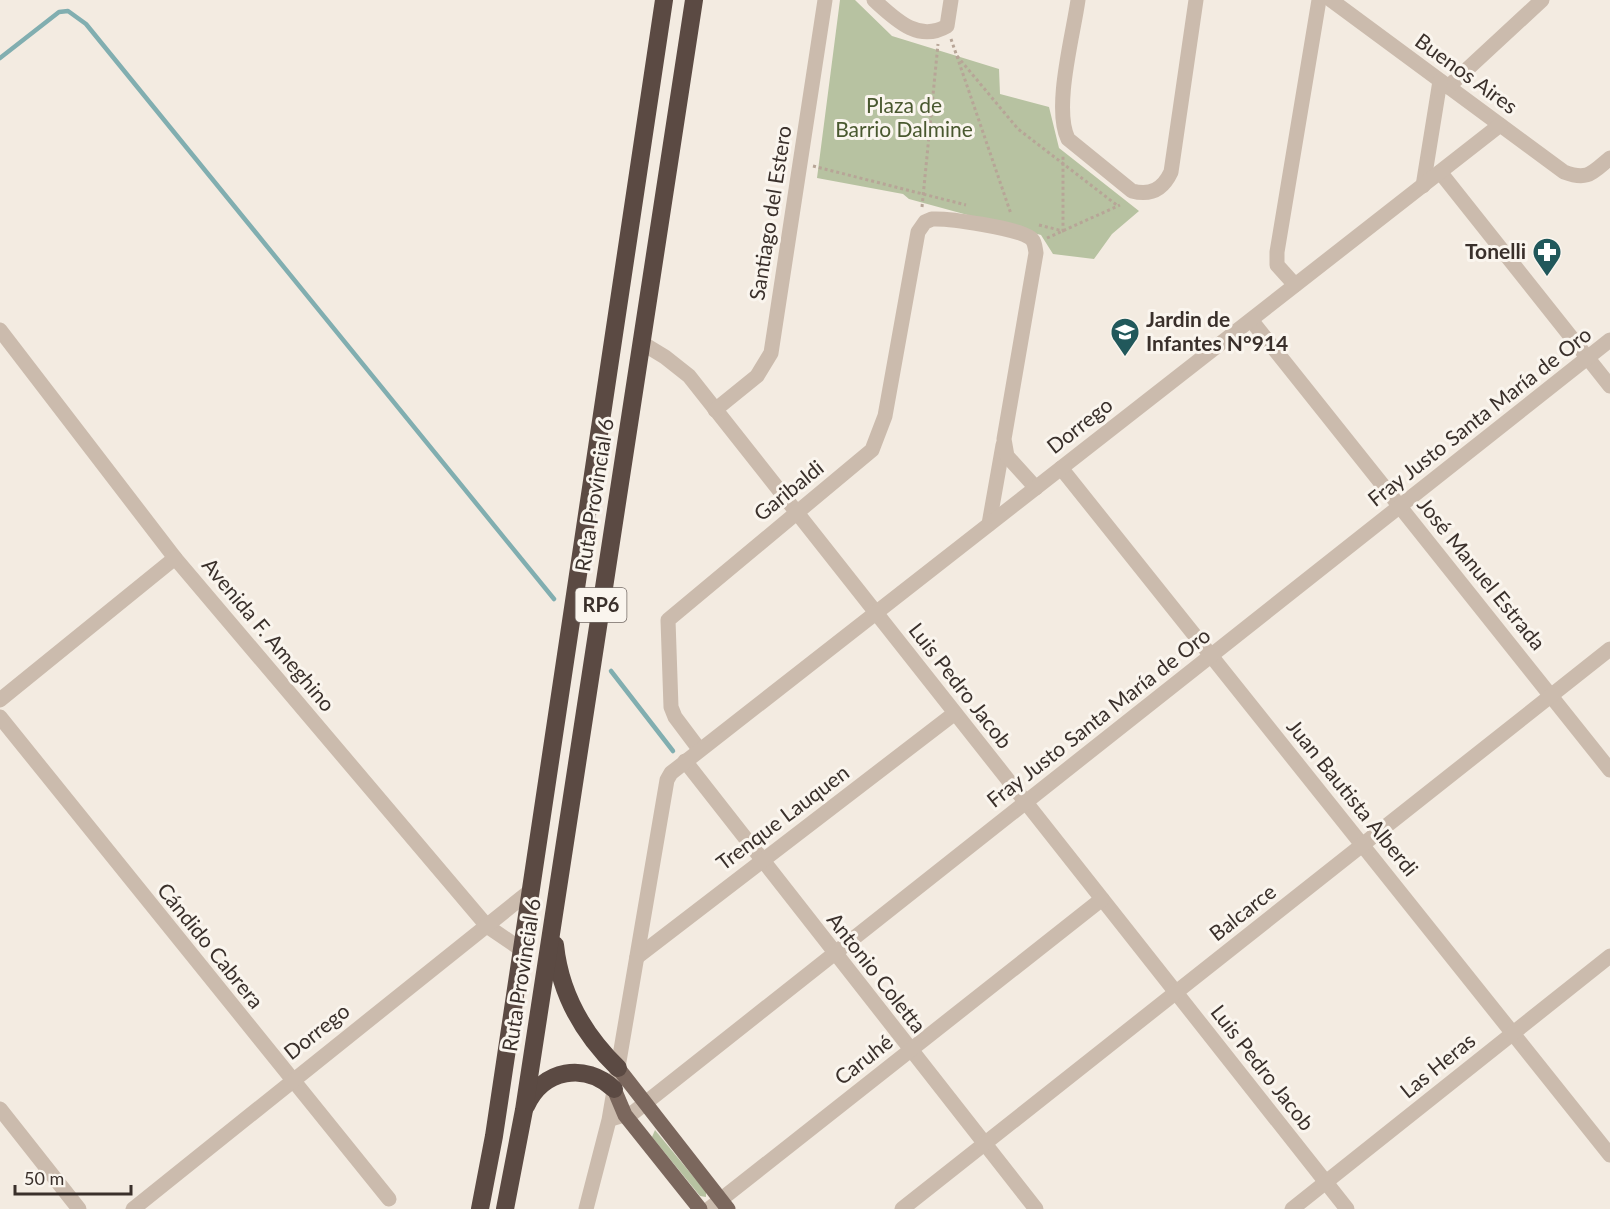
<svg xmlns="http://www.w3.org/2000/svg" width="1610" height="1209" viewBox="0 0 1610 1209" font-family="Lato,sans-serif">
<rect width="100%" height="100%" fill="#f3ebe1"/>
<g fill="#b7c2a1">
<path d="M840,0h15l37,36 107,33 1,25 49,13 10,41 80,63 -27,23 -18,25 -41,-5 -12,-19 -132,-36 -6,-5 -86,-16z"/>
<path d="M655,1130l51,62v5l-6,-1 -48,-59z"/>
</g>
<g fill="none" stroke-linecap="round" stroke-linejoin="round">
<g stroke="#81aeb0" stroke-width="4.5">
<path d="M0,58l59,-46 9,-1 18,13 468,575"/>
<path d="M611,671l62,80"/>
</g>
<g stroke="#b7a597" stroke-width="3" stroke-dasharray="3 3" stroke-linecap="butt">
<path d="M951,39l60,175"/>
<path d="M957,56l61,73 100,77"/>
<path d="M813,166l153,39"/>
<path d="M922,207l16,-163"/>
<path d="M1039,225l24,6v-77"/>
<path d="M1047,238l73,-33"/>
</g>
<g stroke="#cbbbad" stroke-width="15">
<path d="M874,0c21,19 44,43 73,26l4,-26"/>
<path d="M1078,0c-5,36 -25,108 -10,139l64,52c19,5 31,-2 39,-19l25,-172"/>
<path d="M1331,0l233,172c24,9 28,1 46,-14"/>
<path d="M1448,87l94,-87"/>
<path d="M1440,172l170,214"/>
<path d="M1423,186l17,-105"/>
<path d="M1295,285l-18,-20v-13l42,-252"/>
<path d="M1251,320l359,450"/>
<path d="M0,330l175,228 312,368 35,24"/>
<path d="M642,343l23,14 24,19 658,833"/>
<path d="M715,410l42,-34 14,-23 54,-353"/>
<path d="M1061,468l549,687"/>
<path d="M989,524l14,-79"/>
<path d="M0,700l175,-142"/>
<path d="M0,717l389,482"/>
<path d="M699,749l-24,-32 -4,-10 -3,-87 204,-170 13,-34 33,-184 7,-10 7,-3c18,-1 82,9 97,18 6,3 6,10 7,16l-32,186 3,17 29,32"/>
<path d="M685,761l351,448"/>
<path d="M637,957l318,-244"/>
<path d="M0,1109l79,100"/>
<path d="M614,1118l20,-6 976,-772"/>
<path d="M133,1209l397,-318"/>
<path d="M586,1209l23,-89 58,-340 4,-7 829,-648"/>
<path d="M709,1209l393,-310"/>
<path d="M902,1209l708,-560"/>
<path d="M1292,1209l318,-253"/>
</g>
<g stroke="#7b675d" stroke-width="15">
<path d="M618,1068l110,141"/>
<path d="M614,1089l11,26 75,94"/>
</g>
<g stroke="#5b4a43" stroke-width="18">
<path d="M555,945c5,48 28,89 63,123"/>
<path d="M526,1106c17,-37 59,-44 88,-17"/>
<path d="M480,1209l14,-73 170,-1136"/>
<path d="M505,1209l19,-99 170,-1110"/>
</g>
</g>
<defs>
<g id="pharmacy-pin" transform="scale(1.5)"><path d="M0 17L-7.5 6A9.5 9.5 0 1 1 7.5 6Z" fill="#21585b" stroke="#faf5ee"/><path d="M-2-6h4v4h4v4h-4v4h-4v-4h-4v-4h4Z" fill="#fff"/></g>
<g id="school-pin" transform="scale(1.5)"><path d="M0 17L-7.5 6A9.5 9.5 0 1 1 7.5 6Z" fill="#21585b" stroke="#faf5ee"/><path d="M0-5L7-2L0 1L-7-2ZM-4 1L0 2.5L4 1V4Q0 6-4 4Z" fill="#fff"/></g>
</defs>
<g fill-rule="evenodd">
<use href="#pharmacy-pin" x="1547" y="252"/>
<use href="#school-pin" x="1125" y="332"/>
</g>
<g text-anchor="middle" stroke-width="6" stroke-linejoin="round" paint-order="stroke">
<rect fill="#faf5ee" stroke="#746b66" stroke-width="1.5" x="575.5" y="588" width="51" height="34" rx="4.5"/>
<g font-size="20" font-weight="bold" fill="#3a302b">
<text x="601" y="612">RP6</text>
</g>
<g font-size="21" fill="#3a302b" stroke="#faf5ee">
<text transform="translate(1466 74) rotate(36)" y="7">Buenos Aires</text>
<text transform="translate(771 213) rotate(-81)" y="7">Santiago del Estero</text>
<text transform="translate(1480 417) rotate(-38)" y="7">Fray Justo Santa María de Oro</text>
<text transform="translate(1080 426) rotate(-38)" y="7">Dorrego</text>
<text transform="translate(789 491) rotate(-39)" y="7">Garibaldi</text>
<text transform="translate(595 495) rotate(-81)" y="7">Ruta Provincial 6</text>
<text transform="translate(1481 574) rotate(51)" y="7">José Manuel Estrada</text>
<text transform="translate(268 635) rotate(50)" y="7">Avenida F. Ameghino</text>
<text transform="translate(960 686) rotate(52)" y="7">Luis Pedro Jacob</text>
<text transform="translate(1099 718) rotate(-38)" y="7">Fray Justo Santa María de Oro</text>
<text transform="translate(1352 798) rotate(51)" y="7">Juan Bautista Alberdi</text>
<text transform="translate(783 818) rotate(-37)" y="7">Trenque Lauquen</text>
<text transform="translate(1243 913) rotate(-38)" y="7">Balcarce</text>
<text transform="translate(210 946) rotate(51)" y="7">Cándido Cabrera</text>
<text transform="translate(876 973) rotate(52)" y="7">Antonio Coletta</text>
<text transform="translate(522 975) rotate(-81)" y="7">Ruta Provincial 6</text>
<text transform="translate(317 1032) rotate(-38)" y="7">Dorrego</text>
<text transform="translate(864 1060) rotate(-38)" y="7">Caruhé</text>
<text transform="translate(1438 1066) rotate(-39)" y="7">Las Heras</text>
<text transform="translate(1262 1068) rotate(52)" y="7">Luis Pedro Jacob</text>
</g>
<g font-size="21" fill="#49582f" stroke="#faf5ee">
<text x="904" y="113">Plaza de<tspan x="904" dy="24">Barrio Dalmine</tspan></text>
</g>
<g font-size="21" font-weight="bold" fill="#3a302b" stroke="#faf5ee" text-anchor="end">
<text x="1526" y="259">Tonelli</text>
<text x="1146" y="327" text-anchor="start">Jardin de<tspan x="1146" dy="24">Infantes N°914</tspan></text>
</g>
</g>
<path d="M15 1185v9h116v-9" fill="none" stroke="#3a302b" stroke-width="3"/>
<text x="24" y="1185" font-size="18" fill="#3a302b" stroke="#faf5ee" stroke-width="4.5" paint-order="stroke">50 m</text>
</svg>
